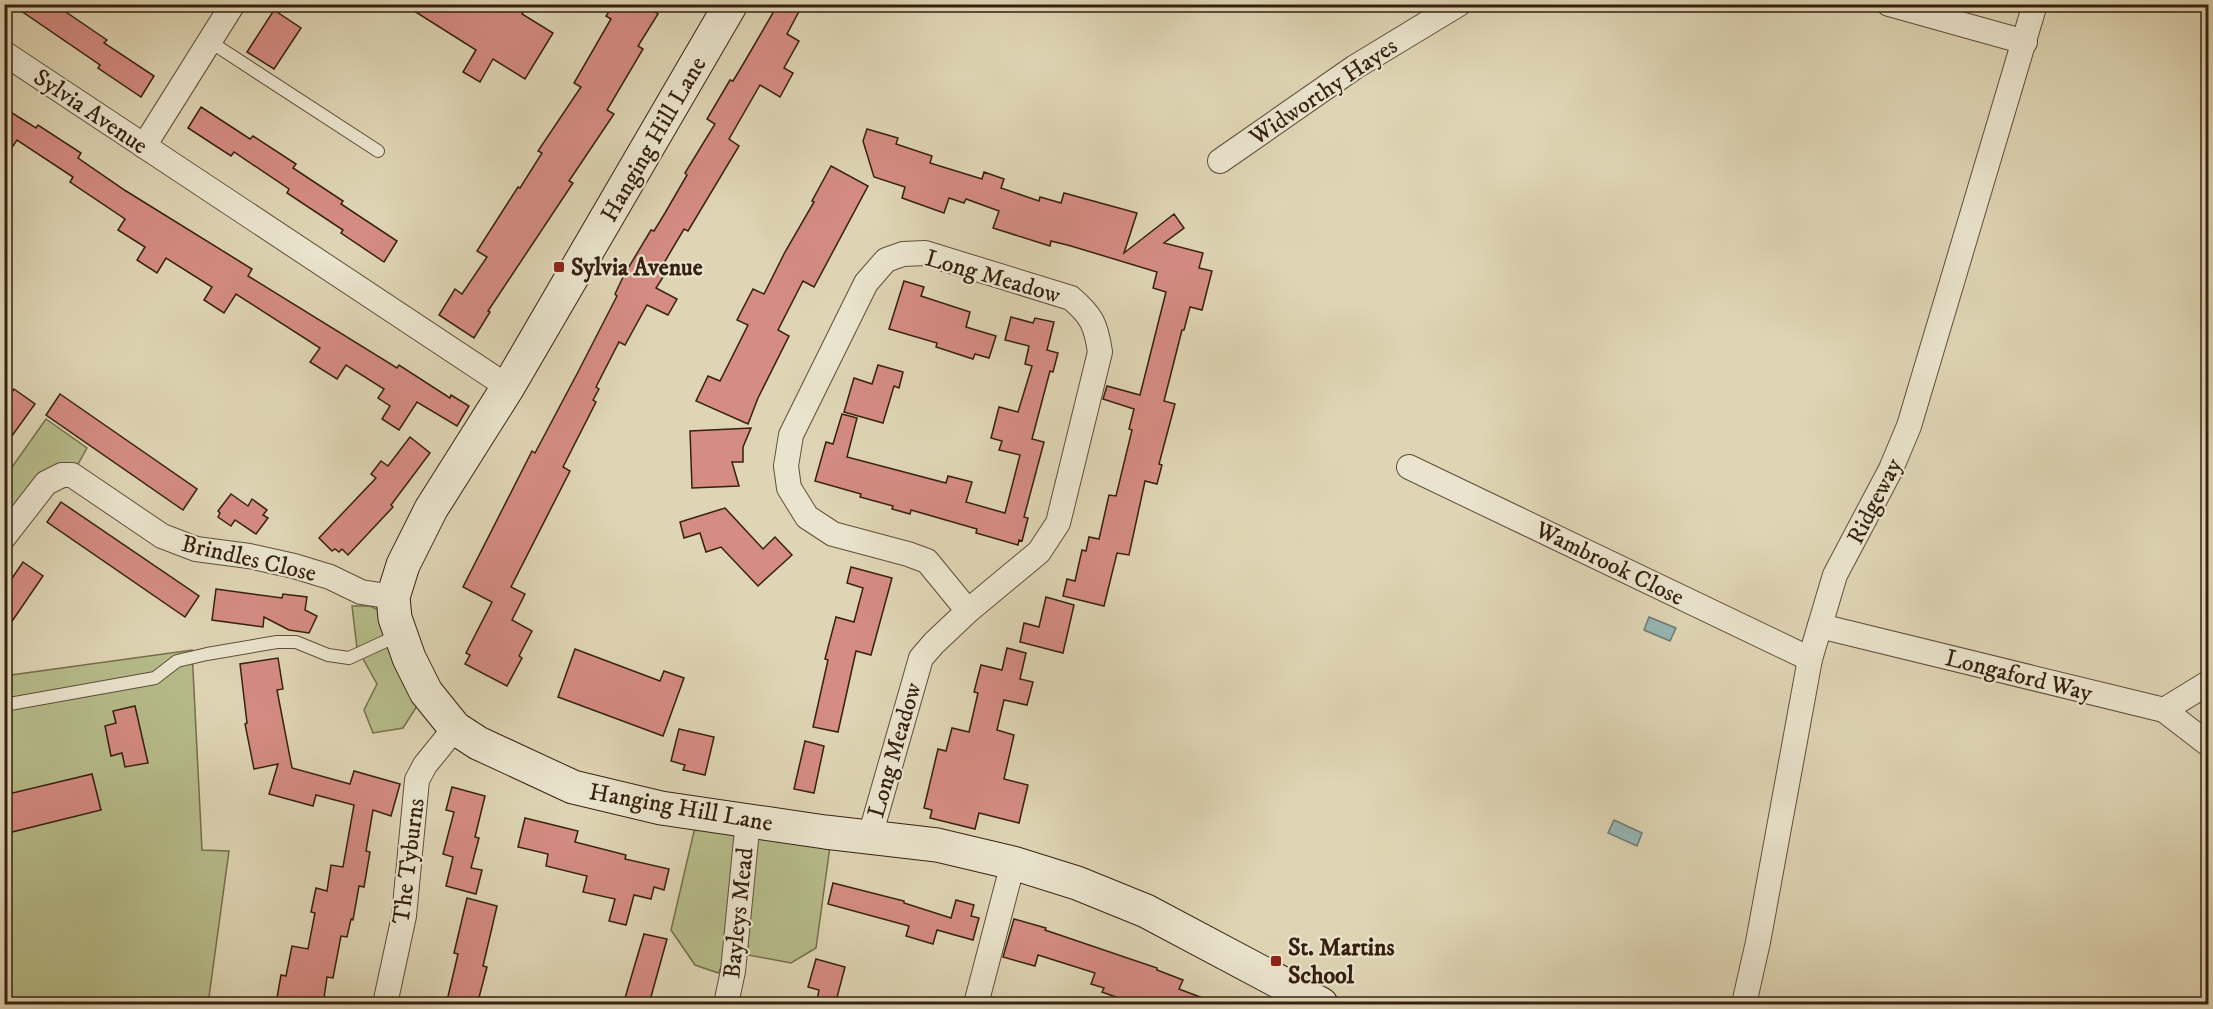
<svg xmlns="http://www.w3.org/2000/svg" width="2213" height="1009" viewBox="0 0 2213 1009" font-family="'IM FELL DW Pica',serif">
<rect width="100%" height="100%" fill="#dfd5b4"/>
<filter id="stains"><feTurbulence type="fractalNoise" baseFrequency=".00333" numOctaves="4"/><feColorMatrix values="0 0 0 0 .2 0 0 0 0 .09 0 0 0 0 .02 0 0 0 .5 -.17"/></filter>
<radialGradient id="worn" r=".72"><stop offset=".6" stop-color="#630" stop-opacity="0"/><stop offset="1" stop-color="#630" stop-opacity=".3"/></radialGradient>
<g fill="#b6bc8a" stroke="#766e4d" stroke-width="1.5">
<path d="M46,419l41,29 -15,27 -67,50v-48z"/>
<path d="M352,606h18l25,12 31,74 -23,36 -30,5 -9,-23 13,-26 -20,-36z"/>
<path d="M192,650l10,200 27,1 -21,153h-203l-1,-328z"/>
<path d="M698,814l134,18 -16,116 -25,15 -43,-8v-16l-13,2 -17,32 -23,-8 -24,-35z"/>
</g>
<g fill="#96b6b6" stroke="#707a74" stroke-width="1.5">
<path d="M1649,617l27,11 -6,13 -26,-11z"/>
<path d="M1614,820l28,13 -5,13 -29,-13z"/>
</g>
<g fill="#d58c83" stroke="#362010" stroke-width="1.5">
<path d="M11,4h43l53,36 -3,3 50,33 -13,21 -43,-29 2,-3z"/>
<path d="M403,4h125l-6,10 31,19 -28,46 -32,-20 -13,23 -17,-10 13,-22z"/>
<path d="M614,4h29l15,10 -20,32 5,3 -36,61 7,4 -45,67 4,2 -85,128 2,1 -16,26 -35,-23 16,-26 7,5 25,-37 -10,-6 41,-64 2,1 22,-35 -4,-2 43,-64 -7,-4 37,-64 -5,-3z"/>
<path d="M778,4h25l-16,30 12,7 -15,27 9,5 -13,24 -20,-12 -31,54 10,7 -51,85 -4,-2 -23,39 6,3 -11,17 21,11 -9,16 -21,-10 -22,40 -6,-3 -23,45 3,2 -6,11 3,2 -33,65 7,4 -59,116 14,7 -13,26 20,11 -13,25 3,2 -15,28 -42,-22 5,-9 -4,-2 26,-51 -29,-15 69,-136 3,2 43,-81 39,-76 -2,-2 9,-19 27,-45 3,1 11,-18 22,-38 -2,-2 30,-49 -8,-5 23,-39 3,1 12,-20z"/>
<path d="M274,10l27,18 -27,41 -27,-17z"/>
<path d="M201,107l49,32 3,-3 43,28 -3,4 50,33 -2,3 56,37 -13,21 -43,-29 2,-3 -56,-37 2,-4 -55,-37 -3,4 -43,-28z"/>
<path d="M4,108l32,20 2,-3 43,28 -3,5 48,33 126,78 -4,7 149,92 2,-3 51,33 1,-3 18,11 -12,20 -40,-24 -18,28 -17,-11 8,-13 -12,-8 6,-9 -38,-24 -9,14 -27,-17 10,-14 -84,-54 -12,19 -20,-13 8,-13 -46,-29 -9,15 -20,-13 8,-13 -27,-17 7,-11 -55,-37 3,-5 -56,-37 -13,19z"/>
<path d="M867,129l31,9 -2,6 36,12 -2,7 52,16 2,-7 20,7 -3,9 38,13 1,-4 21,6 3,-10 73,20 -13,40 50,-39 10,14 -20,15 39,10 -4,15 13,3 -10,39 -12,-3 -6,23h-2l-18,71 11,3 -16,60 3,1 -5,19 -12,-3 -16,74 -12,-2 -13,53 -41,-10 4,-17 8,2 7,-31 4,1 3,-14 10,2 10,-44 7,1 16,-66 -3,-1 5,-20 -31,-10 4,-13 33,9 26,-103 -13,-4 4,-16 -86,-26 -20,-5 -1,5 -57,-18 6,-17 -33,-12 -2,4 -15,-5 -5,15 -42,-15 3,-11 -31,-10 -11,-36z"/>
<path d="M831,166l37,20 -54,101 -11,-6 -25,49 11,6 -31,62 -10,26 -52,-23 12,-25 12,5 28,-56 -11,-5 16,-31 11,5 21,-42 29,-50 -2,-1z"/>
<path d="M904,281l20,6 -3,9 49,16 -4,15 30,9 -7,22 -14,-4 -2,5 -37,-12 1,-4 -48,-14z"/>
<path d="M1011,317l22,6 2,-5 19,4 -7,28 11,3 -5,19 -3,-1 -18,68 12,3 -20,75 4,1 -6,23 -3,-1 -1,5 -42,-12 1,-4 -66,-19 -1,4 -18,-5 1,-3 -33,-9 1,-3 -46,-13 11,-39 7,2 9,-30 15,4 -10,39 99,26 2,-7 24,6 -6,20 39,11 15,-58 -21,-5 3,-9 -11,-3 8,-31 19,5 14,-46 -7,-2 4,-18 -24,-6z"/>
<path d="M878,365l25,7 -4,16 -5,-2 -11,37 -39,-11 10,-34 18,6z"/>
<path d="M14,389l21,15 -31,43v-44z"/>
<path d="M60,394l137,95 -14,21 -137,-95z"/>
<path d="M751,428l-8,19v15h-11l7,24 -47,2 -2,-57z"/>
<path d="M410,437l20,16 -39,52 2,2 -45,48 -6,-6 -3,3 -4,-3 -3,2 -13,-13 57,-60 -5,-4 10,-13 7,5z"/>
<path d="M231,494l17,12 4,-7 15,11 -4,5 5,3 -12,16 -21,-14 -4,6 -13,-9 2,-4 -2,-2z"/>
<path d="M61,502l138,94 -14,21 -138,-95z"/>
<path d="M725,508l38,41 12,-12 17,18 -34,31 -37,-39 -15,5 -6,-19 -16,5 -4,-16z"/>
<path d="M23,562l20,14 -39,57v-43z"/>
<path d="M851,567l41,11 -21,77 -15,-4 -18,81 -25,-5 15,-67 -3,-1 11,-42 18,5 9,-34 -16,-5z"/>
<path d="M216,589l66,9 1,-4 24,3 -2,13 12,6 -8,17 -20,-3 -25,-13 -1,10 -51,-7z"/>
<path d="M1046,597l28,8 -11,48 -43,-11 4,-19 15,4z"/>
<path d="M1007,648l19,5 -6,26 13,3 -6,23 -23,-5 -7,30 17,5 -10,44 24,6 -9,38 -40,-10 -4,16 -45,-11 2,-8 -8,-2 14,-59 8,2 6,-23 17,4 9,-39 -4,-1 7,-27 21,5z"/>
<path d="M575,649l85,32 4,-10 20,7 -21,58 -105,-39z"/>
<path d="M278,658l5,31 -6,1 15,78 58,16 4,-13 46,13 -9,32 -18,-6 -7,41 4,1 -6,35 -5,-1 -6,34 -2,-1 -4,18 -6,-1 -8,42 -6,-1 -4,28h-13l-33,-7 4,-23 5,1 6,-30 16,3 7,-36 -4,-1 5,-24 11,3 4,-26 12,2 11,-62 -38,-10 -3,11 -44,-12 9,-30 -24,5 -9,-45 2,-1 -7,-59z"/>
<path d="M135,706l13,57 -23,4 -3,-14 -11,3 -6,-30 11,-3 -3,-12z"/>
<path d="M679,729l35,8 -9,38 -22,-5 2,-5 -14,-4z"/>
<path d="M805,741l19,5 -10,47 -20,-4z"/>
<path d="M92,774l9,36 -97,24v-39z"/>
<path d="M452,787l33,9 -10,41 4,1 -8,30 11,2 -6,24 -30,-8 7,-29 -10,-3 11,-42 -8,-2z"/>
<path d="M525,818l53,13 -3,11 51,13 -1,4 44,10 -5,21 -10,-3 -3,12 -17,-4 -8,30 -17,-4 6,-22 -32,-7 4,-16 -41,-10 2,-12 -30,-7z"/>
<path d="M833,883l71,18v2l47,15 5,-18 18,5 -3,11 8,2 -6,22 -36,-10 -4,14 -27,-8 3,-10 -81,-22z"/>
<path d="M467,898l30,8 -14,60 4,1 -10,38h-31l12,-51 -4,-1z"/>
<path d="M1014,919l32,9 -1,2 112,38v2l26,10 -4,9 37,14 -1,2h-77l-36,-13 2,-4 -13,-4 4,-11 -57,-18 -3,11 -32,-9z"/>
<path d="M644,934l23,5 -18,65 -24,-6z"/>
<path d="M816,959l29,8 -10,38h-19l3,-15 -11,-3z"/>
</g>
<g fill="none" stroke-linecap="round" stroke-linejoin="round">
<g stroke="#604d39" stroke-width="14">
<g id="lane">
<path d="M209,41l169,110"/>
<path d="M4,705l151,-27 22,-17 30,-7 70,-12h19l32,13 21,3 50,-23"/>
</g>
</g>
<g stroke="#604d39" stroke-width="26">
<g id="street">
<path d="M1889,4l136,38"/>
<path d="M4,53l504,334"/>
<path d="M144,146l89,-142"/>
<path d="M1220,161l135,-94 104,-63"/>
<path d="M1409,467l401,192"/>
<path d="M4,537l42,-54 16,-8h10l90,61 34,13 53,7 45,10 36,11 31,15 32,5"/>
<path d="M1820,626l344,84 44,34"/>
<path d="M2164,710l44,-27"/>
<path d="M870,836l51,-178 13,-15 34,-32 71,-59 19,-29 42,-171c-4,-27 -8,-36 -29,-54l-146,-45 -22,1 -17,6 -20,23 -75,152 -5,31 3,22 18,29 26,17 75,20 19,7 41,50"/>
<path d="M385,1004l19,-88 13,-136 8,-15 30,-37"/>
<path d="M726,1004l7,-33 15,-151"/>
<path d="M976,1004l37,-141"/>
<path d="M1744,1004l14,-62 52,-283 25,-84 56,-106 18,-43 126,-422"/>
</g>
</g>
<g stroke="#362010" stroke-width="35">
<path id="secondary" d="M731,4l-223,383 -77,122 -28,56 -10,32 2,21 14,40 17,34 29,36 23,15 95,44 88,21 164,24 112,13 76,18 64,20 69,28 175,93"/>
</g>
<use href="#lane" stroke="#eae4ce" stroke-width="12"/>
<use href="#street" stroke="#eae4ce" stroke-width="24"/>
<use href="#secondary" stroke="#eae4ce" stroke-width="33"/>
</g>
<g fill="#8f2418" stroke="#eae4ce" stroke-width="2">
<rect x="553" y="261" width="12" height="12" rx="3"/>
<rect x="1270" y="955" width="12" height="12" rx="3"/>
</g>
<g text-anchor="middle" stroke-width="4.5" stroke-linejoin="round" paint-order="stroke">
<g font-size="24" fill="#362010" stroke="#eae4ce">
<text transform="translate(1323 91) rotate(-34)" y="8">Widworthy Hayes</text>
<text transform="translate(91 111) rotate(34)" y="8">Sylvia Avenue</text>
<text transform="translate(653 139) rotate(-60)" y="8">Hanging Hill Lane</text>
<text transform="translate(993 276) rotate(16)" y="8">Long Meadow</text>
<text transform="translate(1874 501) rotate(-63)" y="8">Ridgeway</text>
<text transform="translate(249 558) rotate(13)" y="8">Brindles Close</text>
<text transform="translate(1610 563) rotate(26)" y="8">Wambrook Close</text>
<text transform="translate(2019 675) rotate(14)" y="8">Longaford Way</text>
<text transform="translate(894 750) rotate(-74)" y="8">Long Meadow</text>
<text transform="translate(681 807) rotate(10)" y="8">Hanging Hill Lane</text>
<text transform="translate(408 861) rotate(-83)" y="8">The Tyburns</text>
<text transform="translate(738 913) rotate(-84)" y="8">Bayleys Mead</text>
</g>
<g font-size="24" font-weight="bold" fill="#362010" stroke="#eae4ce" text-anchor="start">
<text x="571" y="275">Sylvia Avenue</text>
<text x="1288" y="955">St. Martins<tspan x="1288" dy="28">School</tspan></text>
</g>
</g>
<rect width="2213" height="1009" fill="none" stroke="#dfd5b4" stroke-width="24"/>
<rect x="6" y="6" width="2201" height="997" fill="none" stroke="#362010" stroke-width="3"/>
<rect x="12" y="12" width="2189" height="985" fill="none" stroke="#362010" stroke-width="1.5"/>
<rect width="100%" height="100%" filter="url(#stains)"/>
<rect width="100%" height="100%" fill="url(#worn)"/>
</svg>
